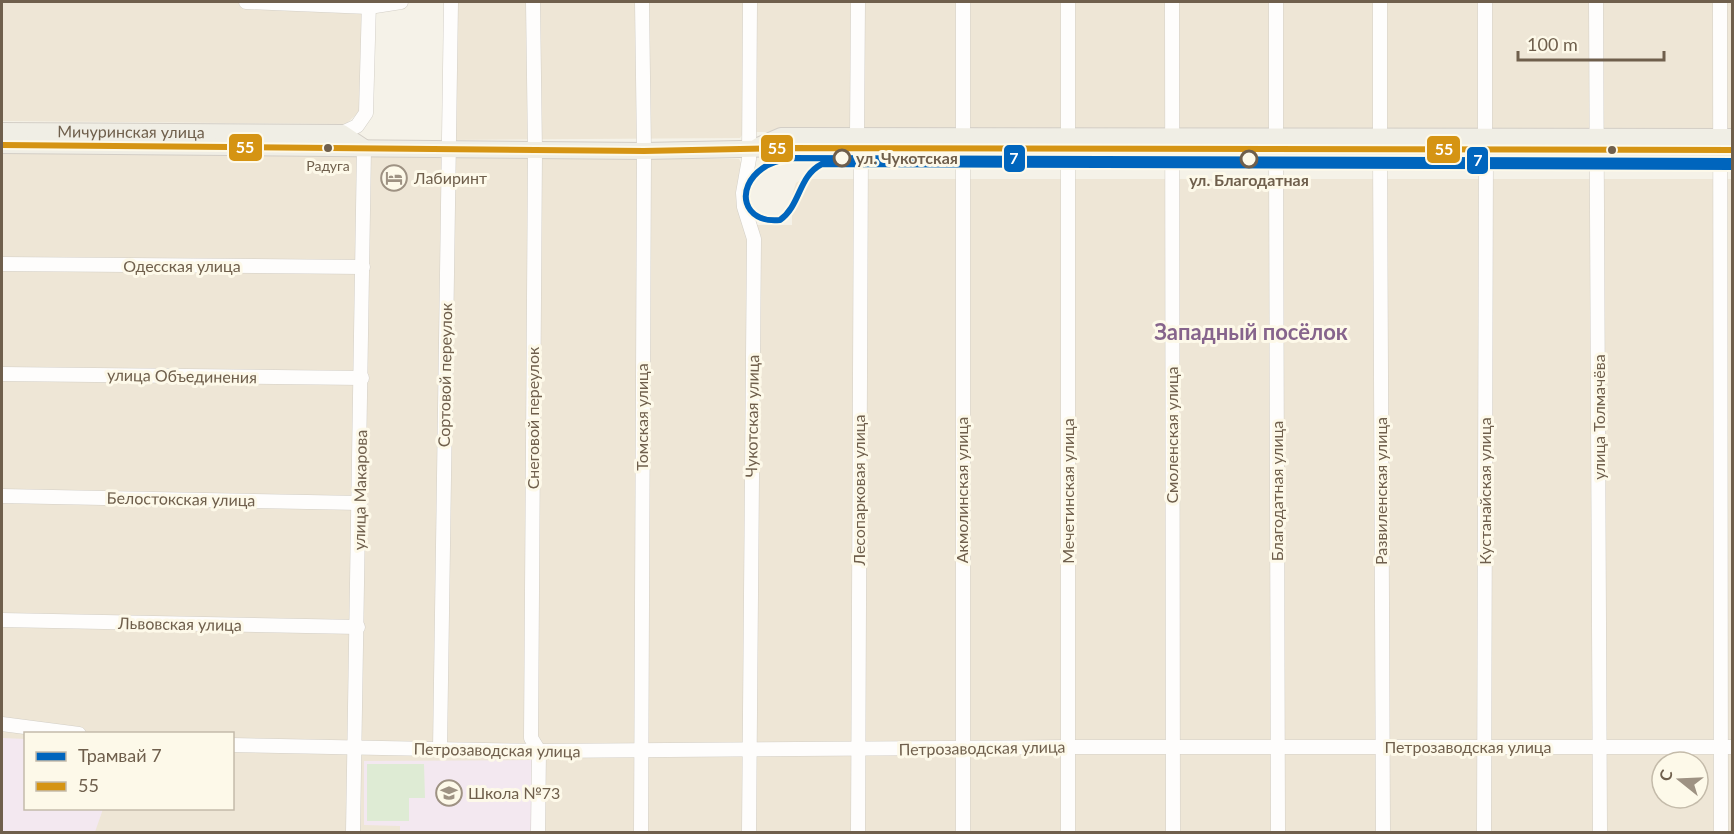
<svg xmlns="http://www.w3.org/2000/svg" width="1734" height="834" viewBox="0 0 1734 834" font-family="Lato,sans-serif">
<rect width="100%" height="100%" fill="#f5f2e8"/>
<g fill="#eee6d6" fill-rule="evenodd">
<path d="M2,2h361l-3,109 -14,13 -344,-3z"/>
<path d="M454,2h401l-1,130h-110l-4,6 -289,2z"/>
<path d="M861,2h99v129h-101z"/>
<path d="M968,2h97v130l-97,-1z"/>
<rect x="1070" y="2" width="99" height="130"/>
<path d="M1176,2h96l1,130h-97z"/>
<path d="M1281,2h95v129l-94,1z"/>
<rect x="1384" y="2" width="97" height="130"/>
<path d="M1489,2h102l1,130 -103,-1z"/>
<rect x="1602" y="2" width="115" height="130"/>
<rect x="1723" y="2" width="9" height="131"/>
<path d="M2,151l737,8 4,7 1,59h48v-29l4,-13 6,-4h930v653h-1730zM26,734h206v74h-206zM1662,762h36v36h-36z"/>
</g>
<g fill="#f3e8f0">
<path d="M3,738l22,1 1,69 77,1 -8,23h-93z"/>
<path d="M534,760v72h-134v-6l-36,-1v-64z"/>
</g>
<path fill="#deebd4" d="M367,764h57l1,34h-16v23h-42z"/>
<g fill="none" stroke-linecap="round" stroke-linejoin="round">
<g stroke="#d3cfc7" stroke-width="15">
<g id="minor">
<path d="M246,2l123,5 32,-5"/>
<path d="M533,2l2,149 -4,587 8,13 -1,81"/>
<path d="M963,2v133"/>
<path d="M1068,2v134"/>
<path d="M1172,2l1,830"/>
<path d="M1276,2v135"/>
<path d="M1380,2v134"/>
<path d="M1485,2v134"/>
<path d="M1596,2l4,830"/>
<path d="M1720,2l1,830"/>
<path d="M342,133l15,-7 9,-13 3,-111"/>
<path d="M857,135l1,-133"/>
<path d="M963,148v684"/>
<path d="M1068,149v683"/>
<path d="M1276,150l2,682"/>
<path d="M1380,150l3,682"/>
<path d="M2,264l361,3"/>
<path d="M2,374l360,4"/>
<path d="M2,496l358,7"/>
<path d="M2,620l356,7"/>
<path d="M2,724l77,10"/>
<path d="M232,745l307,6 529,-4h664"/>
<path d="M440,749l11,-747"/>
<path d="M353,832l11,-684"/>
<path d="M641,832l3,-681 -2,-149"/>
<path d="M749,832l5,-593 -10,-32 -1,-14 6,-34 1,-157"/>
<path d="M858,832l3,-684"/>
<path d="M1484,832l2,-682"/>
</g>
</g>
<g stroke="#d3cec6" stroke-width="18">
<g id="major">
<path id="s1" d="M2,131l340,2 21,14"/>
<path d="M2,145l642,6 143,-3 945,2"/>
<path d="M758,146l23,-10 951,1"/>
</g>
</g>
<use href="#minor" stroke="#fefdfc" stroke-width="14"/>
<use href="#major" stroke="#f0eee5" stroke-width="16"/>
<g stroke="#fdf9e9" stroke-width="10">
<path id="bus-1" d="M2,145l642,6 143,-3 945,2"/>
</g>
<use href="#bus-1" stroke="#d59413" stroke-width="6"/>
<g stroke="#fdf9e9" stroke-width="10">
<path id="tram-1" d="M1732,161l-942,-3c-10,2 -19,4 -27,10 -29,20 -20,56 17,52 21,-15 18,-44 42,-56l910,3"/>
</g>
<use href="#tram-1" stroke="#0065bd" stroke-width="6"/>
</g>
<defs>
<g id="hotel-ring" transform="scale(1.35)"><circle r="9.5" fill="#fdf9e9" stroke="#9e9283" stroke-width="1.5"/><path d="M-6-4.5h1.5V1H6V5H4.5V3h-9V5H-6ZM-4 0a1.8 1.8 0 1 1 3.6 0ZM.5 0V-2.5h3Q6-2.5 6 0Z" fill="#9e9283"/></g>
<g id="school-ring" transform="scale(1.35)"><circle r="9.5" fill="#fdf9e9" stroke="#9e9283" stroke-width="1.5"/><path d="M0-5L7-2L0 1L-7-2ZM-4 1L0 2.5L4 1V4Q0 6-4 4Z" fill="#9e9283"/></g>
</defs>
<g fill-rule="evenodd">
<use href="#hotel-ring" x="394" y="178"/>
<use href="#school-ring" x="449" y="793"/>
</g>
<g fill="#6f5f4c" stroke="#fdf9e9" stroke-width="2">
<circle cx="328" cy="148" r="5"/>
<circle cx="1612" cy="150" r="5"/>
</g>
<g fill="#fdf9e9" stroke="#6f5f4c" stroke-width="3">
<circle cx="842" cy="158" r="8"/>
<circle cx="1249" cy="159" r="8"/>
</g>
<g text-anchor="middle" stroke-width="6" stroke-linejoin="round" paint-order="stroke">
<g font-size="14" fill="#6f5f4c" stroke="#fdf9e9">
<text x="328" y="171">Радуга</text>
</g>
<g font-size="16" fill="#6f5f4c" stroke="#fdf9e9">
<text dy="6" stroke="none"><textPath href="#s1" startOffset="129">Мичуринская улица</textPath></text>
<text x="182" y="272">Одесская улица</text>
<text transform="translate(445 375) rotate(-89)" y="6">Сортовой переулок</text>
<text transform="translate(182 376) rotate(1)" y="6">улица Объединения</text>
<text transform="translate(752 416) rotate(-89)" y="6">Чукотская улица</text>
<text transform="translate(642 417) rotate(-90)" y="6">Томская улица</text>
<text transform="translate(1599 417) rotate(-90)" y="6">улица Толмачёва</text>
<text transform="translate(533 418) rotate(-90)" y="6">Снеговой переулок</text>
<text transform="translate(1172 435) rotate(-90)" y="6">Смоленская улица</text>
<text transform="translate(360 490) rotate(-89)" y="6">улица Макарова</text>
<text transform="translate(859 490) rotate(-90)" y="6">Лесопарковая улица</text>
<text transform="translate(962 490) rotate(-90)" y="6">Акмолинская улица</text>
<text transform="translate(1068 491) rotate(-90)" y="6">Мечетинская улица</text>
<text transform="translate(1277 491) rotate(-90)" y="6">Благодатная улица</text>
<text transform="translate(1381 491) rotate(-90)" y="6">Развиленская улица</text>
<text transform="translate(1485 491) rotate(-90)" y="6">Кустанайская улица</text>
<text transform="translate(181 499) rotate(1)" y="6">Белостокская улица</text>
<text transform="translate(180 624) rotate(1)" y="6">Львовская улица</text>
<text x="1468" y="753">Петрозаводская улица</text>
<text transform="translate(982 748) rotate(-1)" y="6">Петрозаводская улица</text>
<text transform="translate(497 750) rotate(1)" y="6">Петрозаводская улица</text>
</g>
<g font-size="16" font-weight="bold" fill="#6f5f4c" stroke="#fdf9e9" text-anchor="start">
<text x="856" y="164">ул. Чукотская</text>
<text x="1249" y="186" text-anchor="middle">ул. Благодатная</text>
</g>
<g font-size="16" fill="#6f5f4c" stroke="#fdf9e9" text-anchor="start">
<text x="414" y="184">Лабиринт</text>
<text x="468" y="799">Школа №73</text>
</g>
<g font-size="22" font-weight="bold" fill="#86648c" stroke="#fdf9e9">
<text x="1251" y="340">Западный посёлок</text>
</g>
</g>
<g stroke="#fdf9e9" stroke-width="2">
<rect x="228" y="133" width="35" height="29" rx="6" fill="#d59413"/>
<rect x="760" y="134" width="34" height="29" rx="6" fill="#d59413"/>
<rect x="1426" y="135" width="35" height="29" rx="6" fill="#d59413"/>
<rect x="1003" y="144" width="23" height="29" rx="6" fill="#0065bd"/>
<rect x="1466" y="146" width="23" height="29" rx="6" fill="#0065bd"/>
</g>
<g font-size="16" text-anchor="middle" font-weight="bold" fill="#fff">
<text x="245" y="153">55</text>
<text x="777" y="154">55</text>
<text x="1444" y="155">55</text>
<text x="1014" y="164">7</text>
<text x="1478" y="166">7</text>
</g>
<rect width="1734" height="834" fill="none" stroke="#6f5f4c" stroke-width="6"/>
<rect x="24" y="732" width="210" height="78" fill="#fdf9e9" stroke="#c4bbaa" stroke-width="1.5"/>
<rect x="36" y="752" width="30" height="9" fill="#0065bd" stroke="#c4bbaa" stroke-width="1.5"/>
<text x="78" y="762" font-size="18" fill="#6f5f4c">Трамвай 7</text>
<rect x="36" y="782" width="30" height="9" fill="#d59413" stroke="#c4bbaa" stroke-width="1.5"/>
<text x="78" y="792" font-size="18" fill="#6f5f4c">55</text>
<g transform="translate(1680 780) rotate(288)"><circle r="28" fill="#fdf9e9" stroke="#c4bbaa" stroke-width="1.5"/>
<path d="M0-4.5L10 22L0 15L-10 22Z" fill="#9e9283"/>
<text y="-9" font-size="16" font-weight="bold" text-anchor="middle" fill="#6f5f4c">С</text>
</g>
<path d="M1518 51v9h146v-9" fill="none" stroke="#6f5f4c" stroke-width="3"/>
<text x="1527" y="51" font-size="18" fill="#6f5f4c" stroke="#fdf9e9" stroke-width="4.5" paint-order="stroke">100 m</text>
</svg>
